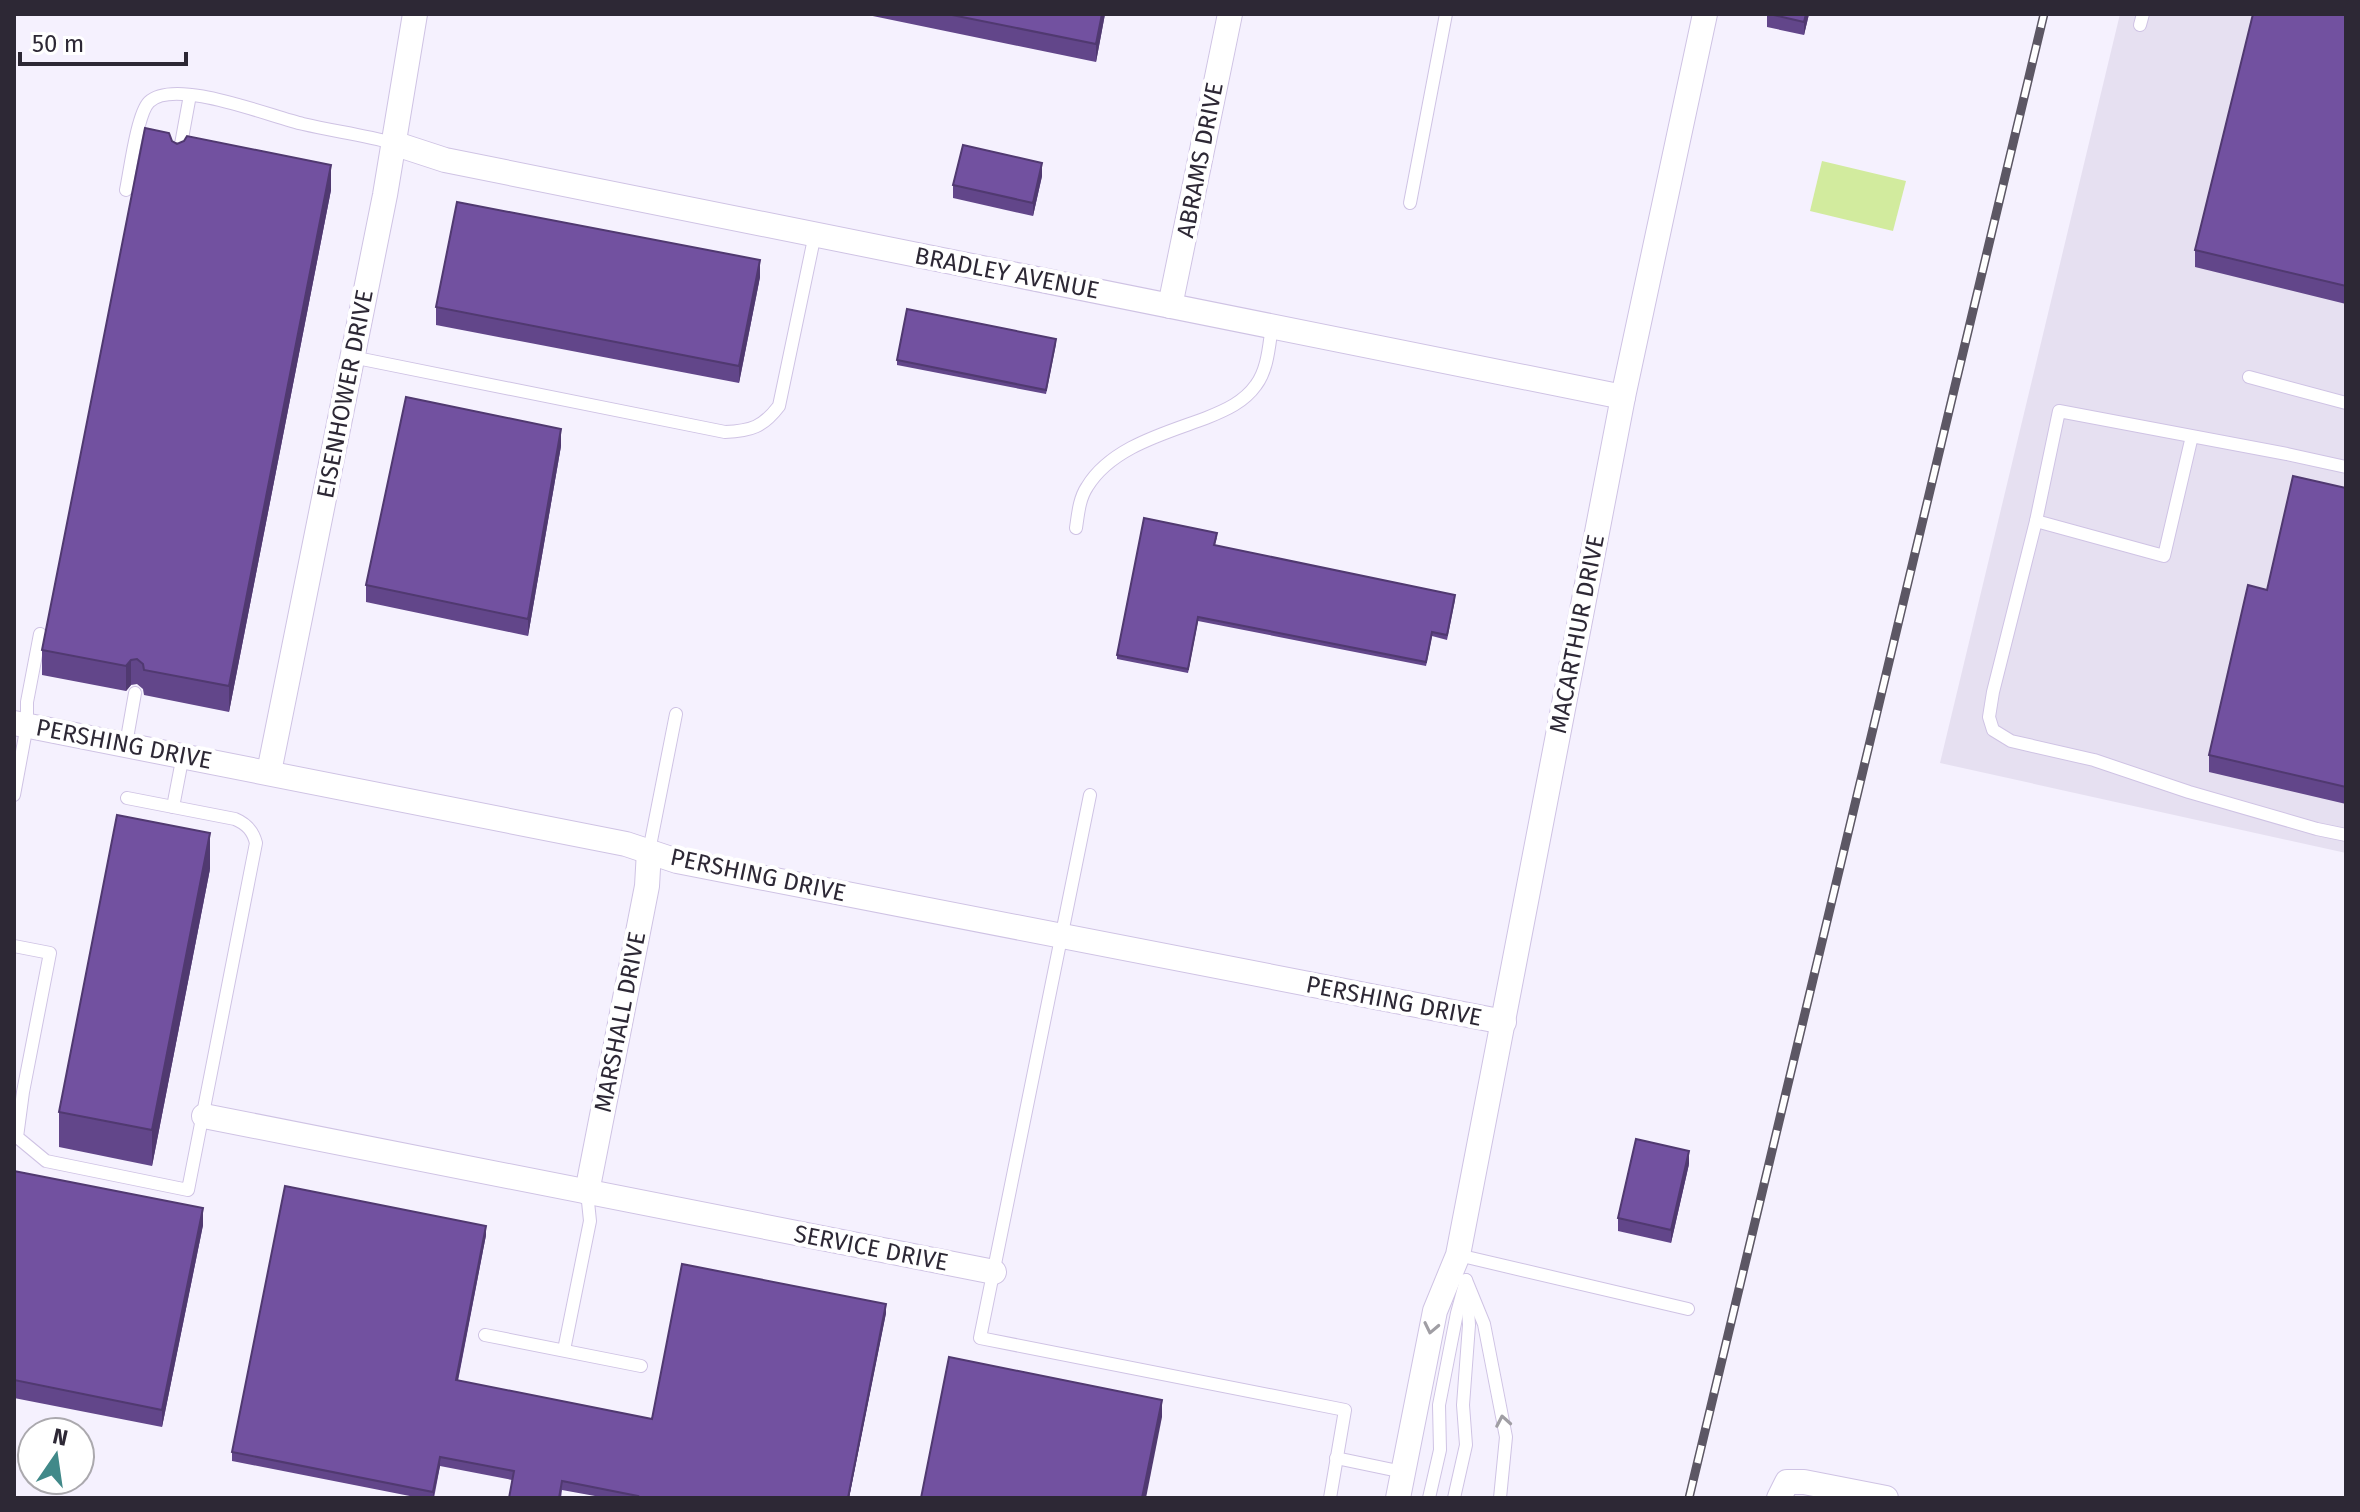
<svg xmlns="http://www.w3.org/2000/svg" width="2360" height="1512" viewBox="0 0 2360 1512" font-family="'Fira Sans',sans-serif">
<rect width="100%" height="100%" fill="#f5f1fe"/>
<path fill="#e6e0f1" d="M2120,14h226v839l-406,-90z"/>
<path fill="#d2eb9e" d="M1822,161l84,20 -13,50 -83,-20z"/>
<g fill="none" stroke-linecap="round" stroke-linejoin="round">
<g stroke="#cfc3e4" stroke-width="14">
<g id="service">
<path d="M2140,25l3,-11"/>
<path d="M179,155l11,-60"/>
<path d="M126,190c4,-19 11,-76 23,-88 26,-25 122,15 154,22 30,7 60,11 90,19"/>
<path d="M1410,203l36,-189"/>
<path d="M352,357l373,75c26,-1 38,-5 54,-26l36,-172"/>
<path d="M2249,377l97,26"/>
<path d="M2192,436l-28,120 -128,-35 23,-110 228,43 59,13"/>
<path d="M2036,521l-43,171 -4,25 4,13 18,11 83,19 95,32 128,37 29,6"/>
<path d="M1076,528c2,-13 3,-29 11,-41 24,-40 79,-54 119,-69 20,-8 38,-16 50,-33 12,-16 13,-40 16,-59"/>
<path d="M126,744l9,-51"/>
<path d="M14,795l13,-70v-23l13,-68"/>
<path d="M1090,795l-110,543 365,72 -15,88"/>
<path d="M173,807l10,-52"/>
<path d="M649,851l27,-137"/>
<path d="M14,946l36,7 -27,139 -6,45 29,24 142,29 68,-347c-3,-12 -9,-19 -21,-24l-108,-21"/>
<path d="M1458,1255l230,54"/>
<path d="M1466,1280l18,44 22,113 -6,61"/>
<path d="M485,1335l156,31"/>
<path d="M564,1350l26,-129 -3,-29"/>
<path d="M1336,1458l67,14"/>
<path d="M1429,1498l11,-48 -1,-45 18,-92 9,-33"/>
<path d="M1454,1498l12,-53 -3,-40 6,-80 -2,-33"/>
</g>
</g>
<g stroke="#cfc3e4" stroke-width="26">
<g id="minor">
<path d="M393,143l52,17 1178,237"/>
<path d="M1170,306l60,-292"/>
<path d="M14,723l612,121 51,17 827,161"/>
<path d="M269,772l116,-577 30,-181"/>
<path d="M204,1116l790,156"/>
<path d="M587,1192l60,-306 2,-35"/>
<path d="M1398,1498l37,-187 23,-56 165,-858 82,-383"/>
<path d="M1779,1498l8,-16h17l82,16"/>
</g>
</g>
<use href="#service" stroke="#fff" stroke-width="12"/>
<use href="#minor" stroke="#fff" stroke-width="24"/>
<g stroke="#5c5764" stroke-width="9">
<path id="rail" d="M1689,1498l355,-1484"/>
</g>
<use href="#rail" stroke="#fff" stroke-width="6" stroke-dasharray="18" stroke-linecap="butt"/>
</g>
<g fill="#62468a">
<path d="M863,14h242l-9,48z"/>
<path d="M1767,14h42l-5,21 -37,-8z"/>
<path d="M2346,14v290l-151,-37v-17z"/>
<path d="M172,141l159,49 -102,522 -85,-17 -1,-6 -6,-5 -6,1 -5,6 -84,-16v-25z"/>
<path d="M1042,176l-9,40 -80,-18v-13z"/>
<path d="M760,277l-21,106 -303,-58v-18z"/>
<path d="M1056,344l-10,50 -149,-29v-5z"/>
<path d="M561,446l-33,190 -162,-34v-17z"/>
<path d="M2346,488v316l-137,-32v-17l58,-165z"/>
<path d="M1217,537l-2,8 240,55 -8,40 -15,-4 -6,30 -228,-45 -10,52 -71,-14v-4z"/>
<path d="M210,869l-58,297 -93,-19v-35z"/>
<path d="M1689,1164l-18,79 -53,-12v-13z"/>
<path d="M14,1171l189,54 -41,202 -148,-29z"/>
<path d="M486,1235l-28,146 194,38 234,-106 -37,185h-243l-44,-8 -1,8h-52l3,-18 -72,-14 -6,32h-14l-188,-37v-9z"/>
</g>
<g fill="#503970">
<path d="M1102,14h3l-9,48v-18z"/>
<path d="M1806,14h3l-5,21v-13z"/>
<path d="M1042,163v13l-9,40v-13z"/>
<path d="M331,165v25l-102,522v-26z"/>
<path d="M760,260v17l-21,106v-17z"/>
<path d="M561,429v17l-33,190v-17z"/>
<path d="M131,660v25l-5,6v-25z"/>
<path d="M210,833v36l-58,297v-36z"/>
<path d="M1689,1151v13l-18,79v-13z"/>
<path d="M203,1208v17l-41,202v-17z"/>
<path d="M486,1226v9l-30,154v-9z"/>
<path d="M886,1304v9l-37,185h-1z"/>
<path d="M1162,1400v17l-16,81h-4z"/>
<path d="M440,1457v9l-7,32v-6z"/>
</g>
<g fill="#7251a0" stroke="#503970" stroke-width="2">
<path d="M947,14h155l-6,30z"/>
<path d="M1769,14h37l-2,8z"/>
<path d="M2253,14h93v272l-151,-36z"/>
<path d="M145,128l24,5 3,8 5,3 7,-3 3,-5 144,29 -102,521 -85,-16 -1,-6 -6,-5 -6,1 -5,6 -84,-16z"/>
<path d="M963,145l79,18 -9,40 -80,-18z"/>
<path d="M457,202l303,58 -21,106 -303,-59z"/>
<path d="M907,309l149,30 -10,51 -149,-30z"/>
<path d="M406,397l155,32 -33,190 -162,-34z"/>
<path d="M2293,476l53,12v299l-137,-32 39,-170 19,5z"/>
<path d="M1144,518l73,15 -3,12 241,50 -8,40 -15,-3 -6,30 -228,-45 -10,52 -71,-14z"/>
<path d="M117,815l93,18 -58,297 -93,-18z"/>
<path d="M1636,1139l53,12 -18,79 -53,-12z"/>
<path d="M14,1171l189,37 -41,202 -148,-30z"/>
<path d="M285,1186l201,40 -30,154 196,39 30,-155 204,40 -38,194h-211l1,-2 -76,-15 -3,17h-50l5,-27 -74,-14 -7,35 -201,-40z"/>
<path d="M949,1357l213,43 -20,98h-221z"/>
</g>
<defs><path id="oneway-chevron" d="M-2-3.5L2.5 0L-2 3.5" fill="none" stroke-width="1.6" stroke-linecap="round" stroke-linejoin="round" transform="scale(2)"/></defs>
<g stroke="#a09ea4">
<use href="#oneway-chevron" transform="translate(1431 1328) rotate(102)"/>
<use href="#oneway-chevron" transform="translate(1503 1421) rotate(-100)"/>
</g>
<g text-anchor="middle" stroke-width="8" stroke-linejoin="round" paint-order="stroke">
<g font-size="24" fill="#2d2835" stroke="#fff">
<text transform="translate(1200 160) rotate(-79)" y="8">ABRAMS DRIVE</text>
<text transform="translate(1007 273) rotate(11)" y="8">BRADLEY AVENUE</text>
<text transform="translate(345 394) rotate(-79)" y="8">EISENHOWER DRIVE</text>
<text transform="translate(1577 634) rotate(-79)" y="8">MACARTHUR DRIVE</text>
<text transform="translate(124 744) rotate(11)" y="8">PERSHING DRIVE</text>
<text transform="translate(758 875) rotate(12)" y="8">PERSHING DRIVE</text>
<text transform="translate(1394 1001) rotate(11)" y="8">PERSHING DRIVE</text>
<text transform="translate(620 1022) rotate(-79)" y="8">MARSHALL DRIVE</text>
<text transform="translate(871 1248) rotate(11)" y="8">SERVICE DRIVE</text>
</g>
</g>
<rect width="2360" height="1512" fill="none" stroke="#2d2835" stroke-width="32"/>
<g transform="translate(56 1456) rotate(13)"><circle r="38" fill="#ffffff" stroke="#aba9ae" stroke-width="2"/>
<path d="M0-6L14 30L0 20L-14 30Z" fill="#418989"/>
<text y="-12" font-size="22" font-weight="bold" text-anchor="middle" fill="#2d2835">N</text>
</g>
<path d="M20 52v12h166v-12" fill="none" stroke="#2d2835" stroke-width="4"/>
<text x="32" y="52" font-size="24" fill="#2d2835" stroke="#ffffff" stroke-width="6" paint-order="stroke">50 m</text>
</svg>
